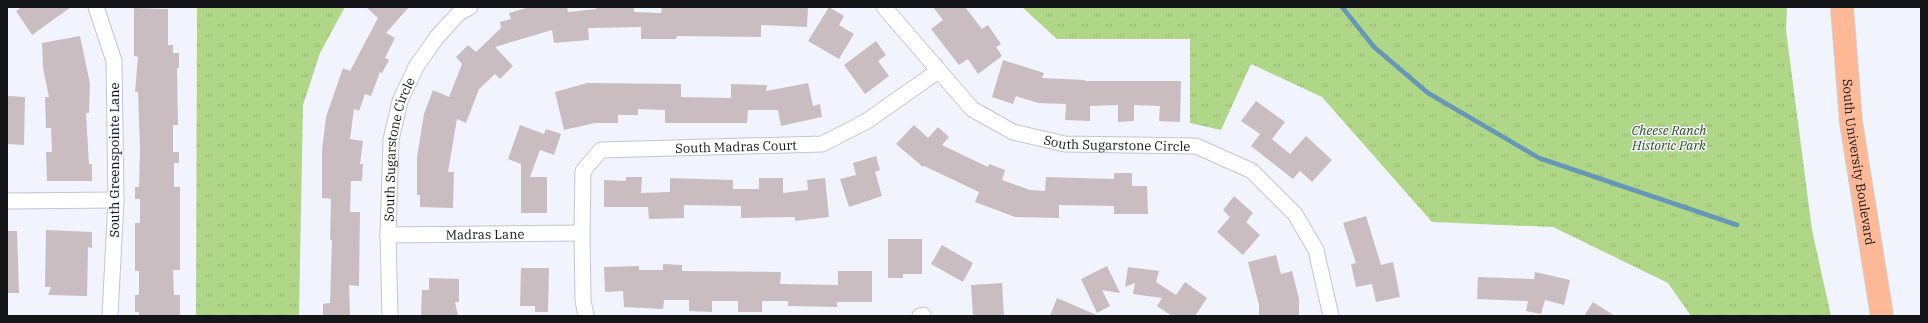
<svg xmlns="http://www.w3.org/2000/svg" width="1928" height="323" viewBox="0 0 1928 323" font-family="'IBM Plex Serif',serif">
<defs>
<pattern id="grass-tufts" width="24" height="20" patternUnits="userSpaceOnUse"><rect width="24" height="20" fill="#afd787"/><path d="M3 7l-1-3M5 7V3M7 7l1-3M15 17l-1-3M17 17v-4M19 17l1-3" fill="none" stroke="#96b874"/></pattern>
</defs>
<rect width="100%" height="100%" fill="#f1f4fd"/>
<g fill="url(#grass-tufts)">
<path d="M197,7h148l-25,46 -17,52 -4,211h-103z"/>
<path d="M1022,7h765l-1,23 26,200 19,86h-140l-23,-33 -115,-56 -121,-5 -110,-125 -71,-33 -30,66 -31,-7v-84h-133z"/>
</g>
<g fill="none" stroke-linecap="round" stroke-linejoin="round">
<path stroke="#6597b6" stroke-width="4.5" d="M1342,7l32,40 54,46 111,65 198,67"/>
</g>
<g fill="#cabdc2">
<path d="M22,7h49l-39,28 -16,-24z"/>
<path d="M366,7h43l-23,26 9,5 -10,20 4,2 -7,13 -2,-1 -9,24 -6,-2 -6,17 -5,-2 -4,30 13,2 -3,23h3l-1,17h-11l-1,31h10l-1,74 -10,-1 1,31h-27v-12l7,-1 2,-63h-2l1,-41 -9,-1v-48l4,-33 17,-49 7,3 28,-53z"/>
<path d="M530,7h37l1,5 28,-3v-2h38v5l27,1 1,-6h146l-1,20 -46,-2v12l-84,-1 -1,3h-35v-12l-53,1 1,12 -35,3 -2,-13 -57,17 18,19 -13,13 -5,-5 -16,15 -13,34 -9,-4 -9,53h6l-1,36 -33,-1v-12h-3v-38l7,-43 9,-24 16,7 13,-33 -6,-7 12,-12 8,7 25,-24 -1,-6 11,-3 -2,-6z"/>
<path d="M829,7l15,9 -5,9 15,9 -15,25 -31,-18z"/>
<path d="M933,7h32l17,22 6,-4 13,19 -5,3 6,9 -24,18 -10,-15 -9,6 -28,-36 12,-9z"/>
<path d="M134,8l34,1v36h5v8h6v15h-2l1,57h-5v27h6v11h-5v24h6v83h-7l1,25h6v21h-41v-4h-4v-17h4v-24h-4v-48h5v-24h-5v-12h4l1,-38 -2,-57h-3l3,-35 -4,-1z"/>
<path d="M80,36l10,48 -1,29h-3l3,51h3v17h-45l-1,-29h6l-1,-24h-5l-1,-31h4l-6,-29 -1,-25z"/>
<path d="M876,41l10,14 -8,6 11,15 -24,18 -21,-29z"/>
<path d="M1003,60l41,13 -2,5 43,2v1h96l-1,41 -21,-1 1,-15 -26,-1v16l-16,1v-17l-28,1v15l-25,-1 1,-16 -28,-1 -22,-7 -3,8 -21,-7z"/>
<path d="M587,83l94,1v13l50,1v-14l36,1 -1,6 42,-8 5,23 7,-2 2,13 -41,9 -3,-16h-30l-1,13h-82v-13l-27,-1v6h-20v8h-23l-31,7 -9,-38z"/>
<path d="M7,96l18,1 -1,48 -16,-1z"/>
<path d="M1256,101l29,21 -13,17 18,15 16,-18 26,24 -20,22 -12,-11 -7,8 -42,-33 9,-12 -19,-13z"/>
<path d="M520,125l24,9 2,-5 15,5 -7,21 -14,-5 -10,27h17v36h-26v-49l-13,-5z"/>
<path d="M914,125l14,13 10,-11 11,10 -7,8 46,22 1,-3 16,6 -3,10 28,10 15,1 1,-14 68,2v-6h18v13h15l1,28h-34v-8l-55,-1v13l-44,-1 -40,-15 4,-10 -55,-26 -1,1 -27,-23z"/>
<path d="M876,156l4,14 -5,2 7,24 -33,11 -9,-28 16,-4 -3,-12z"/>
<path d="M626,177h16l-1,16 29,-1v-14l63,2v9h26v-11h24v15l25,-3 -1,-10 18,-2 4,39 -34,4v-4l-54,1v-12l-57,-1v13l-35,1 -1,-12h-44v-27l22,1z"/>
<path d="M1234,196l19,17 -7,9 14,13 -17,20 -26,-23 13,-15 -7,-7z"/>
<path d="M1366,216l15,49 12,-3 7,35 -24,5 -4,-18 -16,3 -5,-23 5,-1 -13,-40z"/>
<path d="M46,230l46,2v16l-4,-1 -1,49 -39,-1 3,-8h-6z"/>
<path d="M7,231h10l2,62h-12z"/>
<path d="M888,239h34v35h-19v4h-15z"/>
<path d="M942,245l31,18 -10,19 -32,-18z"/>
<path d="M1276,255l5,19 11,-3 7,28v17h-40v-11l-11,-43z"/>
<path d="M663,264l19,1v6l99,1 -1,12 58,1v-14h34v31h-35v5l-49,-1v-5h-26v11h-24v-11h-26v11l-23,-1v-11h-25l-1,9 -39,-2 -1,-16 -18,1 -1,-25 35,-1v4h24z"/>
<path d="M1107,266l13,27 -18,-3 8,16 -13,7 -16,-34z"/>
<path d="M1128,267l31,4 -3,11 20,13 9,-13 22,16 -12,18h-23l-15,-10 5,-8 -29,-4 2,-11 -10,4z"/>
<path d="M521,268h28l-1,44h-13v-6h-15z"/>
<path d="M1535,272l35,8 -6,25 -19,-5 -4,14 -15,-3 2,-10 -51,-2 1,-22 56,2z"/>
<path d="M429,278l30,1v23h-4l3,14h-37l1,-26h7z"/>
<path d="M1002,283l2,33h-31l-2,-31z"/>
<path d="M1057,298l42,18h-49z"/>
<path d="M1593,302l22,14h-31z"/>
</g>
<g fill="none" stroke-linecap="round" stroke-linejoin="round">
<g stroke="#c2c6d1" stroke-width="17">
<g id="street">
<path d="M96,7l18,54 2,139 -6,116"/>
<path id="s1" d="M884,7l88,102 41,23 52,12 131,2 56,25 43,43 21,36 15,66"/>
<path d="M7,201l109,-1"/>
<path id="s2" d="M388,235l194,-2"/>
<path id="s3" d="M390,316l-2,-81 3,-95 9,-39 16,-34 21,-30 22,-24 11,-6"/>
<path id="s4" d="M586,316l-3,-16 -1,-67 1,-62 18,-21 221,-6 45,-23 71,-50"/>
<path d="M920,316l3,-1"/>
</g>
</g>
<g stroke="#d0d0d1" stroke-width="24">
<g id="primary">
<path id="s5" d="M1842,7l9,115 31,194"/>
</g>
</g>
<use href="#street" stroke="#fff" stroke-width="15"/>
<use href="#primary" stroke="#fdb895" stroke-width="22"/>
</g>
<g text-anchor="middle" stroke-width="3" stroke-linejoin="round" paint-order="stroke">
<g font-size="13" font-style="italic" fill="#334c12" stroke="#f1f4fd">
<text x="1669" y="135">Cheese Ranch<tspan x="1669" dy="15">Historic Park</tspan></text>
</g>
<g font-size="13" fill="#131518" stroke="#f1f4fd">
<text dy="5" stroke="none"><textPath href="#s1" startOffset="287">South Sugarstone Circle</textPath></text>
<text dy="5" stroke="none"><textPath href="#s4" startOffset="308">South Madras Court</textPath></text>
<text dy="5" stroke="none"><textPath href="#s3" startOffset="168">South Sugarstone Circle</textPath></text>
<text transform="translate(114 160) rotate(-90)" y="5">South Greenspointe Lane</text>
<text dy="5" stroke="none"><textPath href="#s5" startOffset="156">South University Boulevard</textPath></text>
<text dy="5" stroke="none"><textPath href="#s2" startOffset="97">Madras Lane</textPath></text>
</g>
</g>
<rect width="1928" height="323" fill="none" stroke="#131518" stroke-width="16"/>
</svg>
